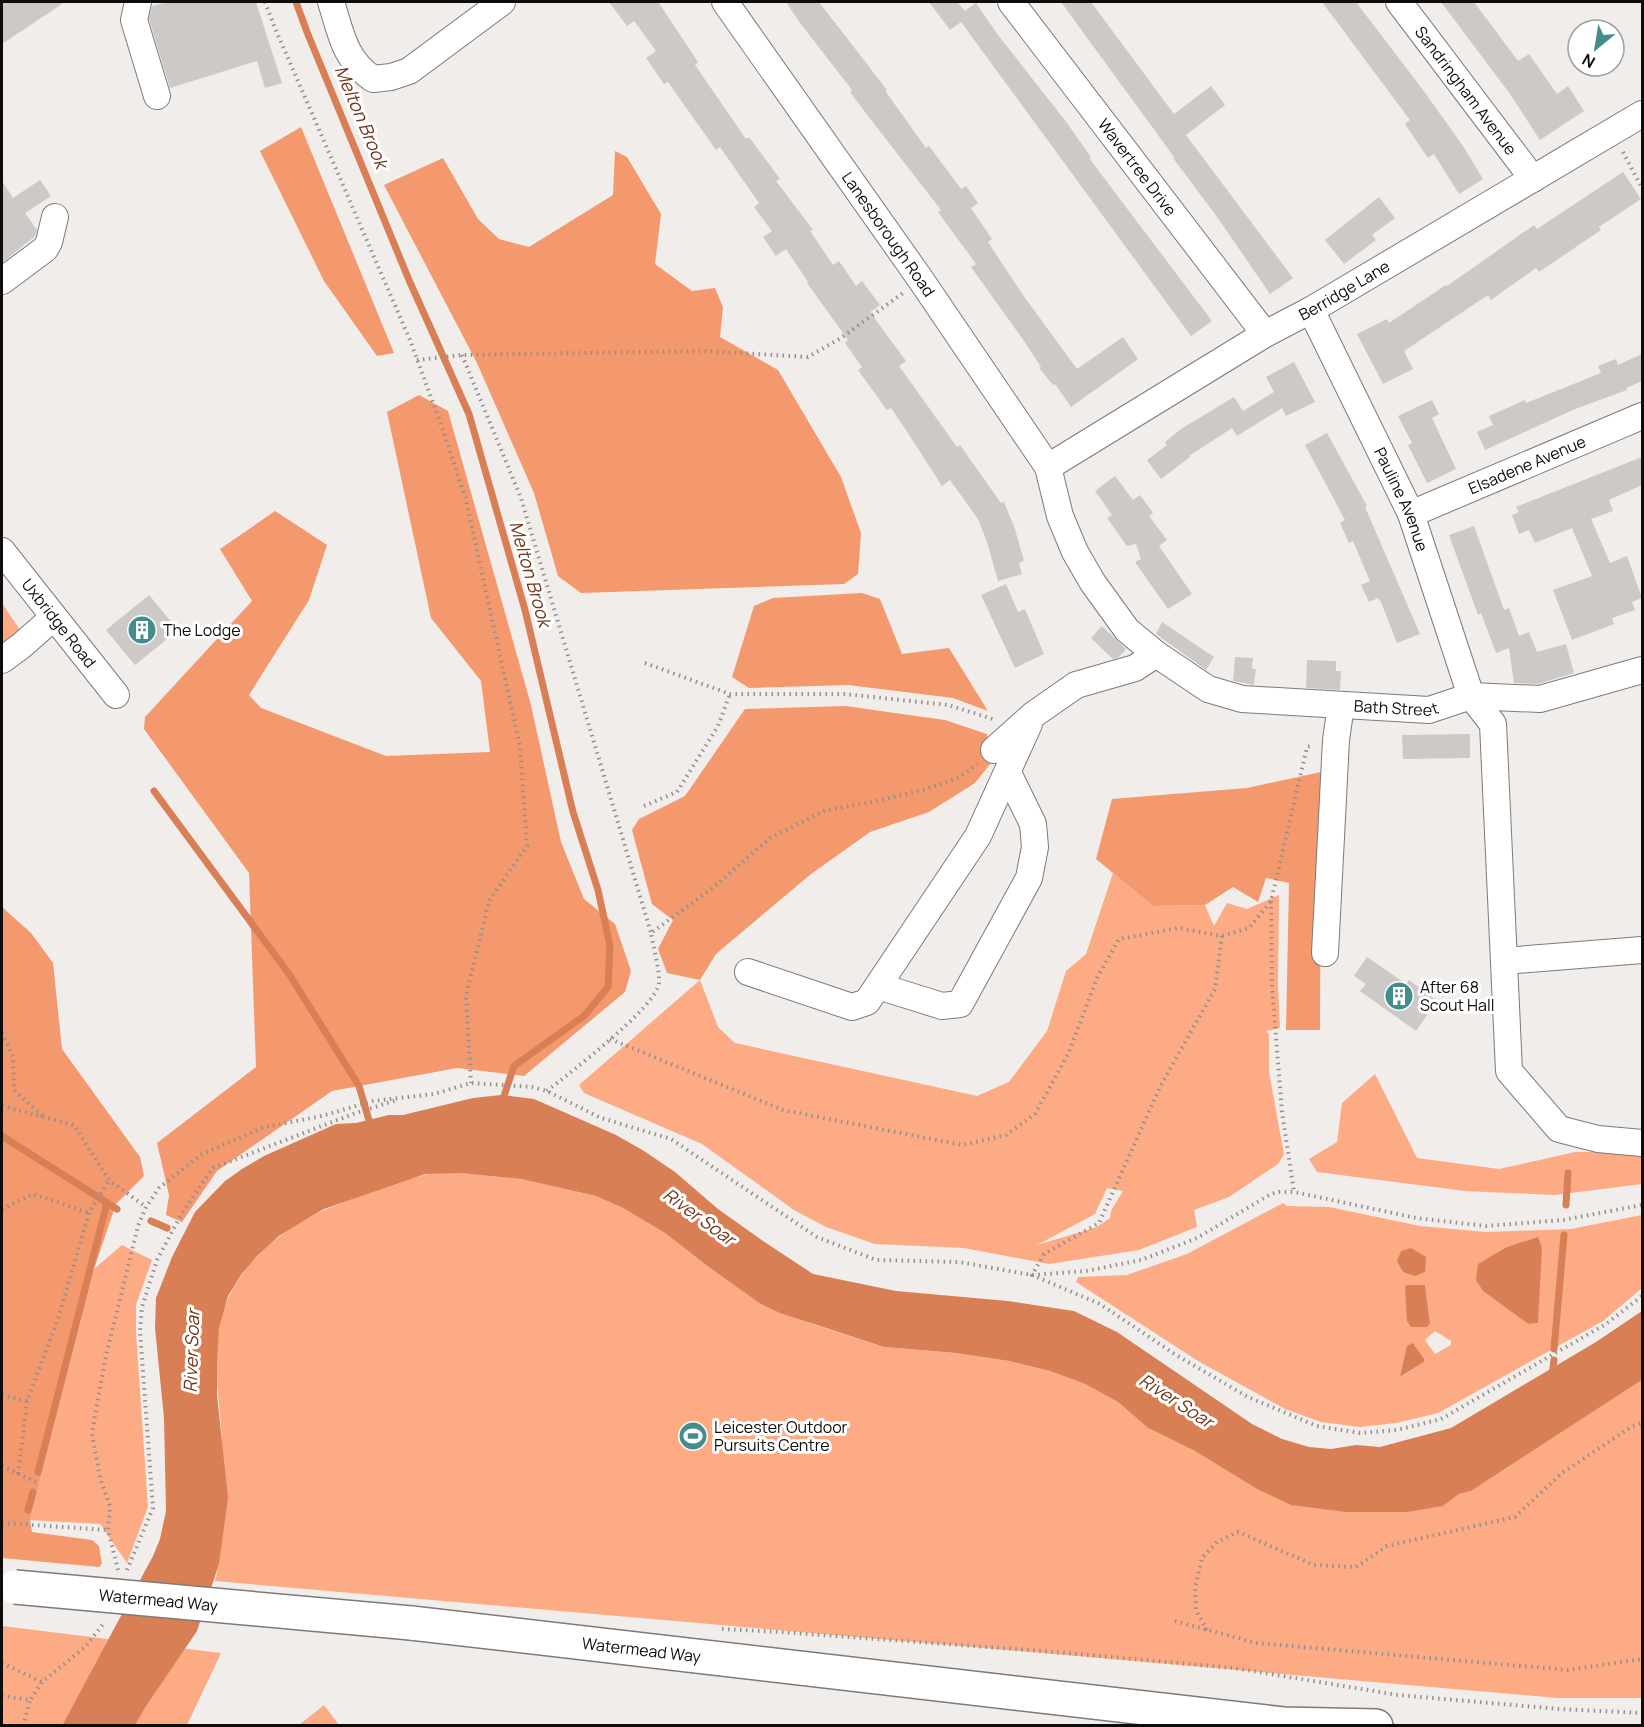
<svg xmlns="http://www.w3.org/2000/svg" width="1644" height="1727" viewBox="0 0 1644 1727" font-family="Manrope,sans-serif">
<rect width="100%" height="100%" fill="#f0edeb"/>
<g fill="#fdab85" fill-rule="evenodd">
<path d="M2,603l30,45 -30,21z"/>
<path d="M1113,873l40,33 52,-1 9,21 13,-23 20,6 32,-14 -1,90 2,43 -14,3 3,3v38l15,82 -6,10 -49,33 -35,13 3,17 -58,23 -90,14 -85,-16 -89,-4 -49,-17 -32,-17 -92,-66 -118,-51 -5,-8 121,-105 18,47 17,16 242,53 32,-14 38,-51 19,-60 20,-17zM1107,1188l16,3 -12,20 -1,7 -13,9 -60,18 58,-31z"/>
<path d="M1375,1074l42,84 82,11 76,-17 67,-1v33l-87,11 -90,-4 -148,-19 -8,-13 28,-17 5,-39z"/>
<path d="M460,1173l61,6 75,17 27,12 42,25 41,32 53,38 59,23 66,21 72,6 53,8 41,10 35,13 33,18 30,26 45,22 64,39 186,17 16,-12 12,-3 171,-111v318h-84l-1343,-117 4,-17c1,-39 4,-79 3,-119 -1,-39 -10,-79 -3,-118 12,-61 67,-104 123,-124 26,-10 54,-22 82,-28 11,-3 25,-2 36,-2z"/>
<path d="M1283,1203l4,3 42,1 91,19 66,6 85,-3 71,-14v73l-39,33 -165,92 -42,10 -36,4 -39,-5 -36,-13 -87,-48 -122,-79 2,-5 49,-2 60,-21zM1538,1238v85l-10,1 -45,-33 24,-44zM1407,1285h18l5,38zM1435,1331l16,10v4l-16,9 -10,-14zM1415,1345l9,17 -23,15 -1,-1z"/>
<path d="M122,1245l30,15 -16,45v27l12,175 -21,56 -27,-39 -70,-4 64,-251z"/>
<path d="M2,1626l219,27 -34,72 -185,1z"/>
<path d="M324,1705l15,20h-40z"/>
</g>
<g fill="#f4986e">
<path d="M301,127l93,226 -17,3 -53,-75 -64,-130z"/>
<path d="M615,151l12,6 34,57 -6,50 37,27 23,-3 8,19 -3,30 58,33 63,107 20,56 -3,41 -14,10 -263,9 -23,-17 -24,-83 -57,-130 -93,-178 59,-27 35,61 21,20 30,8 84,-52z"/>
<path d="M419,395l29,16 83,294 30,137 23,57 31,25 16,47 -6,21 -101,84 -67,-8 -125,23 -115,80 -35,51 -16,-7 3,-20 -12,-52 99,-76 -7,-194 -105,-144 1,-12 107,-116 -32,-52 55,-38 52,34 -18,55 -60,95 12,13 125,48 104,-4 -9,-71 -50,-63 -44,-206z"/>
<path d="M862,593l18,6 22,55 47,-6 39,63 -35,-13 -105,-13 -99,3 -17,-11 22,-71 19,-8z"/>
<path d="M845,706l100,14 42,14 4,29 -16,20 -46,29 -59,20 -59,42 -95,80 -16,26 -33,-7 -9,-24 15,-29 -21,-16 -20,-74 7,-11 46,-23 60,-87z"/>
<path d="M1321,772l-1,258h-34l3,-147 -23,-5 -8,24 -25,-15 -28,18 -52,1 -57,-47 16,-60 135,-11z"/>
<path d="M2,907l29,26 22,30 9,86 78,108 4,19 -28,28 -22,65 -64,251 2,12 60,8 7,6 3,18 -3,3 -97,-9z"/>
</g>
<g fill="#d97f55">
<path d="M501,1095l33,4 82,36 28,16 31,21 43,37 45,32 50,33 83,17 112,10 66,10 43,21 135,92 30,15 27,8 22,2 25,-4 24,2 71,-19 145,-86 46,-31v69l-171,111 -12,3 -16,12 -36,6h-61l-55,-7 -34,-16 -64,-39 -45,-22 -30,-26 -33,-18 -35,-13 -41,-10 -53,-8 -72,-6 -104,-34 -21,-10 -53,-38 -41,-32 -42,-25 -27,-12 -75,-17 -61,-6 -35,1 -101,35 -19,11 -26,16 -22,20 -16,19 -13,21 -9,32 -2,33v34l11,103 -9,66 -22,67 -51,75 -11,19 -73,1 91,-170 7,-17 6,-28 -2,-93 -9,-90 1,-30 16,-41 23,-45 30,-31 17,-12 22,-13 72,-32 20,-1 33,-8h14l70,-17z"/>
<path d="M1538,1237l4,11 -4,75 -10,1 -45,-33 -7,-11 2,-16 29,-17z"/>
<path d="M1411,1248l15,9 -1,15 -10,4 -12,-4 -6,-11 4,-10z"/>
<path d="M1407,1285h18l5,38 -3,4h-16l-4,-6 -2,-34z"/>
<path d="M1413,1343l11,16v3l-24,15 7,-31z"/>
</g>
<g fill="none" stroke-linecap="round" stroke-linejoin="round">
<g stroke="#d97f55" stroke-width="7">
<path d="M296,2l11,30 102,248 60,134 56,196 48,202 25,78 12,56 -2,41 -24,29 -70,50 -12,36"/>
<path d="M154,791l135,183 70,112 12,41"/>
<path d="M2,1136l115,73"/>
<path d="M1566,1205l2,-32"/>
<path d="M151,1221l16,7"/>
<path d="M1554,1349l10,-114"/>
<path d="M1552,1376l2,-16"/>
<path d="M38,1472l69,-269"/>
<path d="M28,1510l5,-18"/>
</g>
</g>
<g fill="#ccc9c7">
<path d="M2,2h63l-63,42z"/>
<path d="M167,2h89l26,81 -17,5 -8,-27 -87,27 -21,-69 3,-13z"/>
<path d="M609,2h52l-2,1 39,59 -3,3 51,74 3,-2 31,42 -4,2 37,49 -3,1 23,34 6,-4 17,25 6,-5 18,24 -10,7 36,49 -7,5 58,81 3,-2 41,58 3,-1 11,27 9,32 -5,2 3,11 -24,7 -11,-39 -9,-23 -28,-39 -8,6 -38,-59 -13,-19 -4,2 -29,-40 4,-3 -17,-24 3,-3 -41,-57 1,-1 -22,-33 -10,7 -13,-19 9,-6 -18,-24 5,-4 -39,-56 -4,3 -48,-68 -4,2 -18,-26 10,-7 -22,-30 -7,5z"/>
<path d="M786,2h33l68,88 -1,2 40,56 3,-2 32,43 5,-3 12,17 -7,5 21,31 -4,3 35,53 54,74 46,-32 15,22 -67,48 -16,-23 -2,1 -14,-17 2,-1 -17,-26 -53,-74 5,-3 -38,-52 3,-2 -73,-94 -18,-24 2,-2 -52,-67z"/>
<path d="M929,2h28l8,9 11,-8 22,32 69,88 24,34 -2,1 123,163 -21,15 -230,-314 -11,8z"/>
<path d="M1061,2h30l83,112 37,-28 14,19 -39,30 107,143 -23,16 -50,-73 -47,-63 1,-1z"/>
<path d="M1322,2h34l67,88 40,56 20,33 -24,15 -25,-40 -6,4 -23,-34 5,-4z"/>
<path d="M1441,2h33l44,59 11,-7 28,40 11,-8 16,25 -44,29 -30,-46z"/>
<path d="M1623,172l18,27 -42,28 2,3 -62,42 -3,-4 -45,32 -3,-5 -84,56 9,18 -30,15 -26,-50 30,-15 2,4 57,-38 1,1 87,-61 3,4z"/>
<path d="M40,180l11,16 -26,17 12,17 -2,6 -33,27v-82l11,17z"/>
<path d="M1379,197l16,21 -23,17 4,5 -32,24 -19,-24z"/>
<path d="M1642,354v27l-16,7 1,2 -52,19 -90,41 -8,-18 16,-7 -4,-9 36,-16 1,3 75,-30 -3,-7 18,-7 2,6z"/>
<path d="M1294,362l21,40 -29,14 -4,-8 -45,28 -5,-8 -43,28 1,1 -29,22 -14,-19 20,-15 -2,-3 16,-13 53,-32 9,14 31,-19 -8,-15z"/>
<path d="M1432,400l7,14 -7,4 24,51 -29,14 -19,-38 4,-2 -14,-27z"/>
<path d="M1327,433l40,73 -2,1 55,127 -23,9 -16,-41 -3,-4 -9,4 -8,-17 9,-4 -17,-40 -4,2 -9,-20 5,-3 -40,-75z"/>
<path d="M1642,457v28l-33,15 4,11 -22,8 19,44 17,-7 15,42 -10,4 3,8 -23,8 2,6 -42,16 -19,-50 39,-14 -20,-48 -37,15 -6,-13 -10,4 -7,-19 7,-3 -3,-5z"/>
<path d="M1115,476l18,24 7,-5 13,18 -4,3 18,24 -8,6 33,48 -24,15 -33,-47 6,-3 -5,-15 -9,2 -20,-28 5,-3 -17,-24z"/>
<path d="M1474,526l30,84 5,-2 10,28 10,-4 8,20 29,-8 8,29 -36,11 -24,-1 -5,-35 -13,5 -15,-40 -3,2 -29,-80z"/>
<path d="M1006,584l12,28 7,-3 19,45 -29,14 -34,-73z"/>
<path d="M149,595l29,35 -43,35 -29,-35z"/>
<path d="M1162,622l52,35 -8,13 -50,-36z"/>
<path d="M1102,626l24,23 -7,8 -6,2 -22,-21z"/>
<path d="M1235,657l18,1 -1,11h4l-2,16 -21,-4z"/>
<path d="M1307,660l29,1v10h5l-1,19 -34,-2z"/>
<path d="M1470,734v24l-67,1 -1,-24z"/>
<path d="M1367,957l39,27 3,-4 28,21 -21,30 -56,-40 6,-7 -12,-8z"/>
</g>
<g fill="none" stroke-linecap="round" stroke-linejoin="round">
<g stroke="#7d7a78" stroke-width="28">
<g id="minor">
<path d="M138,2l-4,18 23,76"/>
<path d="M331,2c10,31 13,57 42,77l18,-2 18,-6 93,-69"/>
<path id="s1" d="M725,2l196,278 127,187 12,49 15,36 18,31 34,47 29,24"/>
<path id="s2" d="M1011,2l254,332"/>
<path id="s3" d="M1399,2l134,177"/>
<path d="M2,281l43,-32 4,-7 6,-25"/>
<path id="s4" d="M1311,310l100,204 60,182 22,28 16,347 50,58 39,10 44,4"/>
<path id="s5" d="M1048,467l217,-133 46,-24 331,-196"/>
<path id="s6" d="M1411,514l231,-98"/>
<path id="s7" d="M2,551l114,144"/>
<path d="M2,660l19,-14 33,-29"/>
<path id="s8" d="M994,750l39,-35 43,-30 59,-17 21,-14 52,35 34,10 187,11 42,-14 69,3 102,-29"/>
<path d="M1325,953l11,-213 5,-35"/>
<path d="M1504,961l138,-11"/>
<path d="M748,972l104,35 15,-5 111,-166 51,-112"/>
<path d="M878,986l64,20 18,-2 69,-126 6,-31 -2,-23 -25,-51"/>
</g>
</g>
<g stroke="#7d7a78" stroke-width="36">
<g id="highway">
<path id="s9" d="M411,1623l872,101 93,2"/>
</g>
</g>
<g stroke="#928f8e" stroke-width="4" stroke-dasharray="1.5 4.5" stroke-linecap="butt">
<path d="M265,2l10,26 135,312 34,93 22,67 54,247 7,99 -38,55 -23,95 5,87"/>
<path d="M1623,152l19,36"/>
<path d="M462,355l59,143 130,435"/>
<path d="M417,360l45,-5 244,-4 102,6 33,-19 62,-45"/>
<path d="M645,663l85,31h115l103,11 45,14"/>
<path d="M644,806l33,-14 41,-66 12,-32"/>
<path d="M1271,901l1,86 10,125 12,80"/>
<path d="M1222,936l-7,53 -54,96 -62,138 -55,31 -12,21 68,29 76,51 72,42 69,29 43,7 37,-3 44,-11 165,-95 36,-28"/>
<path d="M2,1033l11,24 1,33 31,28"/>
<path d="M610,1039l173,71 179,35 44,-10 29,-21 34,-62 28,-74 22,-39 60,-11 43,8 27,-8 22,-27 36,-154 6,-2"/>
<path d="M547,1091c21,-17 110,-84 112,-108 1,-12 -6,-37 -8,-50l63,-46 56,-49 56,-28 42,-7 55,-13 37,-13 17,-13"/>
<path d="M2,1106l72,19 35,55 37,27"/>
<path d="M2,1209l31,-15 56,19"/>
<path d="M2,1395l25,6"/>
<path d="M2,1466l36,17"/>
<path d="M18,1474l9,-73 31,-82 31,-106 20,-33"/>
<path d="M2,1523l106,7"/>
<path d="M118,1570l-10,-40 2,-24 -10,-28 -8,-45 13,-73 33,-134 8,-19 13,-19 43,-34 63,-27 57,-11 51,-15 61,-7 37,-11 61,4 15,4 54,27 70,21 146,98 59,23 83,2 73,13 54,-4 55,-11 56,-22 74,-44 8,-2h15l122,26 70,8 77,-6 79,-15"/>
<path d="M127,1570l26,-62 -13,-177 2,-24 15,-47 25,-47 31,-45 140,-54 44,-14"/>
<path d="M1175,1621l81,22 312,27 74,-11"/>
<path d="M722,1629l58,3 276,20 178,16 164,27 161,14 83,4"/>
<path d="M1207,1630l-11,-20 -1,-22 7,-30 15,-16 21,-10 76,33 42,2 31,-21 128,-29 47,-44 69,-46 11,-4"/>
<path d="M2,1663l40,19"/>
<path d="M2,1696l28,4 12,-18 43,-35 19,-24"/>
<path d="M23,1726l7,-26"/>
</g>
<use href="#minor" stroke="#fff" stroke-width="26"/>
<use href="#highway" stroke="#fff" stroke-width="33"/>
<g stroke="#7d7a78" stroke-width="36" stroke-linecap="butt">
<g id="highway-bridge">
<path id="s10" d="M15,1587l396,36"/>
</g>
</g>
<use href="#highway-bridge" stroke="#fff" stroke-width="33"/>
</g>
<defs>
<g id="building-disc" transform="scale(1.5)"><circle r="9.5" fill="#458d8d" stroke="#fff"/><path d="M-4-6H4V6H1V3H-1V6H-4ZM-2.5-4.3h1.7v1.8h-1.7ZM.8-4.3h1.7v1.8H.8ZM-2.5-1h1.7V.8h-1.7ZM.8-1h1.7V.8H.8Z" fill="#fff"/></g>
<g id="stadium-disc" transform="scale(1.5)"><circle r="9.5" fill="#458d8d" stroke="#fff"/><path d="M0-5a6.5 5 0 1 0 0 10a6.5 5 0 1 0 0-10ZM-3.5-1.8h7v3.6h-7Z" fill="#fff"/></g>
</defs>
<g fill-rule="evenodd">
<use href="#building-disc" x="142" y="630"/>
<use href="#building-disc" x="1399" y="996"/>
<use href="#stadium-disc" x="693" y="1436"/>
</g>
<g text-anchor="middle" stroke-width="6" stroke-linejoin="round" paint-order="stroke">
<g font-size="16" fill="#0e0d0c" stroke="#fff">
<text dy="6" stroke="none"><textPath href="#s3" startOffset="111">Sandringham Avenue</textPath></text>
<text dy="6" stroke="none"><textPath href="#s2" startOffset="208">Wavertree Drive</textPath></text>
<text dy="6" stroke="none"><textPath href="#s1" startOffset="284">Lanesborough Road</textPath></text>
<text dy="6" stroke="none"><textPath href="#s5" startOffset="345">Berridge Lane</textPath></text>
<text dy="6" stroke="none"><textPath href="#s6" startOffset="126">Elsadene Avenue</textPath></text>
<text dy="6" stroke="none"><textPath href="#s4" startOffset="210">Pauline Avenue</textPath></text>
<text dy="6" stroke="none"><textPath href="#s7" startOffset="92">Uxbridge Road</textPath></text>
<text dy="6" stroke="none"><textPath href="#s8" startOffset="444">Bath Street</textPath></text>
<text dy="6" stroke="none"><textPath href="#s10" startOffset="144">Watermead Way</textPath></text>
<text dy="6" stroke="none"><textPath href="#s9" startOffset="232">Watermead Way</textPath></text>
</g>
<g font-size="16" fill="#0e0d0c" stroke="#fff" text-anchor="start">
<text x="163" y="636">The Lodge</text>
<text x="1420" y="993">After 68<tspan x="1420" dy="18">Scout Hall</tspan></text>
<text x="714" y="1433">Leicester Outdoor<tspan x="714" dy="18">Pursuits Centre</tspan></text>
</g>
<g font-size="18" font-style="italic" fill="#713619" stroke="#fff">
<text transform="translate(361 117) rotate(67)" y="6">Melton Brook</text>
<text transform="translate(530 574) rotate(74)" y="6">Melton Brook</text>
<text transform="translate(699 1217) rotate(36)" y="6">River Soar</text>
<text transform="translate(192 1351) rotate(-88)" y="6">River Soar</text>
<text transform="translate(1176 1401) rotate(33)" y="6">River Soar</text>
</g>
</g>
<rect width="1644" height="1727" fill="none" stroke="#0e0d0c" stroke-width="6"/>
<g transform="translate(1596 48) rotate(210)"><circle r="28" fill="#ffffff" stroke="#9f9e9e" stroke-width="1.5"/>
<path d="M0-4.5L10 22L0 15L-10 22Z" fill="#458d8d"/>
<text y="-9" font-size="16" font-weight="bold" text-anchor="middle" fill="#0e0d0c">N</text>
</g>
</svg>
